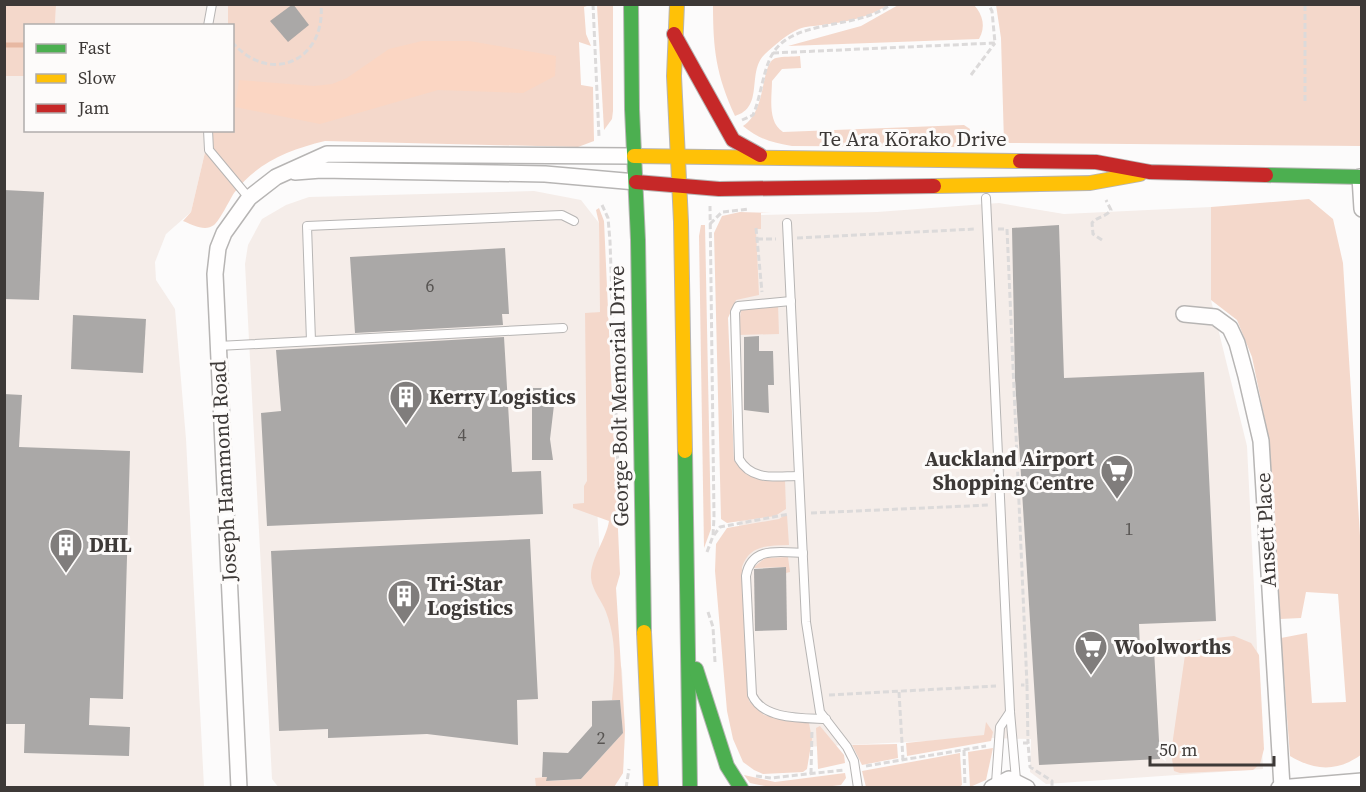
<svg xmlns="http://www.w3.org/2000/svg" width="1366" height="792" viewBox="0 0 1366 792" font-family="'Source Serif 4',serif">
<rect width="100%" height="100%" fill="#fcfbfb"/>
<g fill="#f5ede9">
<path d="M56,5h172v20l-173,1z"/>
<path d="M4,76h21l1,54 184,1 -19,81 -25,22 -11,28 1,18 19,29 11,130 18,348h-199z"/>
<path d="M534,191l47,9 18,23 2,89 -16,2 16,259 21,97 3,60 -2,43 -9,14 -335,1 -7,-9 -27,-515 3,-19 14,-26 24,-14 23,-8z"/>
<path d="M999,203l65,11 147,-7v93l36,146 16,323 -217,15 -16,-12 1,-33 -40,-1 -186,9 -35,-27 -24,-13 -19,-491 150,-4z"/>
</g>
<g fill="#f4d8cb">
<path d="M5,4l51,1 -1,20 -29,1 -1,50h-20z"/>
<path d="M900,4l74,1c9,10 12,22 5,34l-191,7 73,-20z"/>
<path d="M228,5h362l-6,2 2,27 5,12 -12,-4 2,43 12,2 1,54 -16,6 -253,-6c-37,9 -67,21 -91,52 -5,8 -14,27 -20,32 -9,7 -21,0 -31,-4l8,-9 19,-81 22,-1v-104l-4,-1z"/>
<path d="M597,5h16v106l-1,8 -8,11z"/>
<path d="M713,5v-1l175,1c-21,13 -41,17 -66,20 -7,1 -16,1 -23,4 -12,5 -24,16 -34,25 -19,18 0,53 -30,62 -19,-41 -22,-67 -22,-111z"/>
<path d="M996,5h365v141l-357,-3 -3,-105z"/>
<path d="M800,56l1,12 -19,1 -10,12c0,16 -5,41 11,51l181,-7 6,4 -2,12 -6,6 -170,-1c-19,-3 -34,-7 -49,-20 25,-16 17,-64 33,-68 7,-2 17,-1 24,-2z"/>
<path d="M1309,199l24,20 10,44 18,289 1,202c-24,18 -47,17 -72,2l-9,-118 26,-5 5,70 34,-1 -8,-108 -32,-2 -5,26 -21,1 -14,-194 -14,-68 -15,-37 -26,-20v-93z"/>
<path d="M599,208l5,13 16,353 -4,14 9,142 -2,43 -9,14h-78l-1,-9 12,-1 2,4 32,-2 42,-46 -3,-33h-8c3,-31 5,-59 -6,-88 -4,-11 -14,-22 -15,-34 -1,-19 15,-38 18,-57l-36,-13v-4l11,-1v-17l3,-5 -2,-168 15,-1 -1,-89 -3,-13z"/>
<path d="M740,212l32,1h-11v16h-5l3,66 -23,5 -8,18 6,142c13,18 28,24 51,20l1,29 -11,7 -48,7 -6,-4 -7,-286 8,-17z"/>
<path d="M701,225h4l6,304 -7,19 -5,-312z"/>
<path d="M778,304l1,30 -41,1 3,-26z"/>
<path d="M785,515h2l2,30c-21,1 -39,-1 -47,22l7,134 15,14 45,8 3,16 -5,30 -4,3 -40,2 -9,-4 -11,-8 -10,-23 -6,-28 -12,-140 1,-27 11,-16 52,-9z"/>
<path d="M788,557l2,15 -4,1 -1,-6 -32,1 12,-10z"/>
<path d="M1234,636l17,7 8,12 5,94 -4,15 -7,6 -73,3 -6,-2 -3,-18 16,-112z"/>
<path d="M986,722l7,10 -2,9 -84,15 -1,-13 78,-8z"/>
<path d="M820,726l24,29 1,8 -27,6 -2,-41z"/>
<path d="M897,744l1,14 -36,7 -10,-20z"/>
<path d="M993,748l-7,32 -16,7 -2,-35z"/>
<path d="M960,753l2,32 -3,2h-93l-4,-16z"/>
<path d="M845,773l1,5 -5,7c-29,4 -62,5 -91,-2l-6,-8 31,7z"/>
</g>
<path fill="#fbd6c3" d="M422,41h47l87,15 -1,20 -32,17 -85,-3 -118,34 -85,-17 4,-27 75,6 18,-2 15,-6 42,-29z"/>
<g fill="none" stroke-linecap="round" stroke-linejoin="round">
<path stroke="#e7b8a2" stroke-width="5" d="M4,45h22"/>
</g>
<g fill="#aaa8a7">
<path d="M293,4l16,21 -21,17 -18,-21z"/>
<path d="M4,190l40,2 -5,108 -35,-1z"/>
<path d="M1059,225l5,153 140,-6 12,249 -77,3 1,26 14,-1 6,110 -121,6 -24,-386 -3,-151z"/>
<path d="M505,248l4,66h-7l1,11 -148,8 -5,-76z"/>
<path d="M73,315l73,4 -3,54 -72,-4z"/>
<path d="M759,336v15h14l1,34h-6l1,28 -25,-3v-73z"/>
<path d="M504,337l8,135 29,-1 2,43 -276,12 -6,-113 20,-2 -5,-61z"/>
<path d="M532,388h24l-6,51 3,21h-21z"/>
<path d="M4,394l18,1 -3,52 111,4 -7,248 -33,-1 -1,27 41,2 -1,29 -105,-3 1,-29h-21z"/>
<path d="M530,539l8,160 -21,1 1,45 -91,-11 -99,4v-9l-49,2 -8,-180z"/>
<path d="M786,567l1,63 -32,1 -1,-62z"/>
<path d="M620,700l3,33 -42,46 -35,2 1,-4h-5l1,-25 25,1 24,-27v-25z"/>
</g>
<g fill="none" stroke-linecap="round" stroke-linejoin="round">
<g stroke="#b7b5b4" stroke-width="10">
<g id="lane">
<path d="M208,26l4,-22"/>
<path d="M208,130l1,20 40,48"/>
<path d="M986,198l24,514 6,68"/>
<path d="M787,223l19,399 14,90 27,35 7,14 4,27"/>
<path d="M791,301l-53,5 -3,6 4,147c13,23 38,17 60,17"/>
<path d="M311,341l-4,-115 255,-11 12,6"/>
<path d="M218,346l345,-18"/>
<path d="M803,553c-24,-1 -52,-7 -57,23l6,119c11,25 50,23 74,24"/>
<path d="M996,783l4,-56 10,-15"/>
</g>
</g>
<g stroke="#b7b5b4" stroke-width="18">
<g id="street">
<path d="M295,172l26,-2 224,4 91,8"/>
<path d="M1360,177l2,32"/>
<path d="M1184,314l31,3 15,11 7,15 9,33 15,65 21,346"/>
<path d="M239,788l-24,-514 3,-26 6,-15 25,-35 27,-21 51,-23 307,2"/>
<path d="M992,788l17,-9 18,9"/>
<path d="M1279,788l83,-7"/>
</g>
</g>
<g stroke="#b7b5b4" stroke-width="16">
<g id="fast">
<path d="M631,4l1,105 6,131 6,392"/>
<path d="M1266,175l96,2"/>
<path d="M685,451l5,337"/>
<path d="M696,669l31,97 14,22"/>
</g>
</g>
<g stroke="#b7b5b4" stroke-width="16">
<g id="slow">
<path d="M677,4l-3,72 7,146 4,229"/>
<path d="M634,156l386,5"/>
<path d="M934,186l156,-3 50,-9"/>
<path d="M644,632l7,156"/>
</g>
</g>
<g stroke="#b7b5b4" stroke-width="16">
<g id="jam">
<path d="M674,34l59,106 27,15"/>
<path d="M1020,161l76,1 54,10 116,3"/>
<path d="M636,182l83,7 215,-3"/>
</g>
</g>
<g stroke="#dcdada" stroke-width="3" stroke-dasharray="6 3" stroke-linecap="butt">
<path d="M593,4l6,133"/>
<path d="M232,42c38,44 94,19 89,-38"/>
<path d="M773,53l222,-10 -3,-32 -4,-7"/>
<path d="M971,75l24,-32"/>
<path d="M1305,101v-97"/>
<path d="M742,120l11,-5c8,-18 10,-46 20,-62 22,-35 86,-23 118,-49"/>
<path d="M602,205l6,13 2,23 9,258"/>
<path d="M710,224l12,-12 27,-3"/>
<path d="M756,228l6,64"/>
<path d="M998,229h9l20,456h-6"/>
<path d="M797,238l179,-9"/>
<path d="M757,239h19"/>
<path d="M1102,240l-9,-6 -1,-11c6,-7 14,-6 19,-13l-5,-10"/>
<path d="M811,513l179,-8"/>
<path d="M714,535l6,-8 69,-13"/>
<path d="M707,552l6,-16 1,-19 -4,-311"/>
<path d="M708,612l5,15 2,35"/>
<path d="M1027,685l1,58"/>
<path d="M899,692l4,68"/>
<path d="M829,695l167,-9"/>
<path d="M1023,743h5l2,24 22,14v7"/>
<path d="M964,750l1,38"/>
<path d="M866,766l120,-20"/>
<path d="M811,774l1,-44"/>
<path d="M756,776l15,2 73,-8"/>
<path d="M626,788l3,-19"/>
</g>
<use href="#lane" stroke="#fffefe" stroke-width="8"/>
<use href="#street" stroke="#fffefe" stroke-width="15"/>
<use href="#fast" stroke="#4caf50" stroke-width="14"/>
<use href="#slow" stroke="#ffc107" stroke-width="14"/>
<use href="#jam" stroke="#c62828" stroke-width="14"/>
</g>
<defs>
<g id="building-pin" transform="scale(1.725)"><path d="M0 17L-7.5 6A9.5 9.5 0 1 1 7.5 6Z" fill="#807d7c" stroke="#fdfbfa"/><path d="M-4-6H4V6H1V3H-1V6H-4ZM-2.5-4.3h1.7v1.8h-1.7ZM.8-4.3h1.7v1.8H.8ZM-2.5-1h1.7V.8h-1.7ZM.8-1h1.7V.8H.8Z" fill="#fff"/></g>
<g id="supermarket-pin" transform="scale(1.725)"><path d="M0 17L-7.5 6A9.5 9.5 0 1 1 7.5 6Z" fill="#807d7c" stroke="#fdfbfa"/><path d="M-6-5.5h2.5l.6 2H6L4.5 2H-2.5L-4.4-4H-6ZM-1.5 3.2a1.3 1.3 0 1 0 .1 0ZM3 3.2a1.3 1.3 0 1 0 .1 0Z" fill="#fff"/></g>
</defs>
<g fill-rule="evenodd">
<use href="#building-pin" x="406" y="397"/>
<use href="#supermarket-pin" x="1117" y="471"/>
<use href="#building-pin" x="66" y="545"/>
<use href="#building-pin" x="404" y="596"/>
<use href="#supermarket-pin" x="1091" y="647"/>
</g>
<g text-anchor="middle" stroke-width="6" stroke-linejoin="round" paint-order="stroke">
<g font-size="18" fill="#585553">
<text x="430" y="292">6</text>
<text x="462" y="441">4</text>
<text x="1129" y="535">1</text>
<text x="601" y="744">2</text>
</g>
<g font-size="21" fill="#3d3937" stroke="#fdfbfa">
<text x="913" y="146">Te Ara Kōrako Drive</text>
<text transform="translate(619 396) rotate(-91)" y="7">George Bolt Memorial Drive</text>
<text transform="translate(224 471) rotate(-93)" y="7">Joseph Hammond Road</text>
<text transform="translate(1266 530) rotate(-93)" y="7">Ansett Place</text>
</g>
<g font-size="21" font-weight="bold" fill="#3d3937" stroke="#fdfbfa" text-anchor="start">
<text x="429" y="404">Kerry Logistics</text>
<text x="1094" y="466" text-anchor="end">Auckland Airport<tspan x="1094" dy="24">Shopping Centre</tspan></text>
<text x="89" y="552">DHL</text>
<text x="427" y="591">Tri-Star<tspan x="427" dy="24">Logistics</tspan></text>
<text x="1114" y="654">Woolworths</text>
</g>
</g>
<rect width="1366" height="792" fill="none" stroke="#3d3937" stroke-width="12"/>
<rect x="24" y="24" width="210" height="108" fill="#fdfbfa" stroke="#b0adac" stroke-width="1.5"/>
<rect x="36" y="44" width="30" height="9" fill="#4caf50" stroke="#b0adac" stroke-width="1.5"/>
<text x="78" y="54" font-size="18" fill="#3d3937">Fast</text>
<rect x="36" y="74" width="30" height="9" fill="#ffc107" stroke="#b0adac" stroke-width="1.5"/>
<text x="78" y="84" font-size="18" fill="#3d3937">Slow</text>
<rect x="36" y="104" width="30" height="9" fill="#c62828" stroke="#b0adac" stroke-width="1.5"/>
<text x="78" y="114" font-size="18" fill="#3d3937">Jam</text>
<path d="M1150 756v9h124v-9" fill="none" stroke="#3d3937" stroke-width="3"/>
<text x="1159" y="756" font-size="18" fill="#3d3937" stroke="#fdfbfa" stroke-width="4.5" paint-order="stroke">50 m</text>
</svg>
